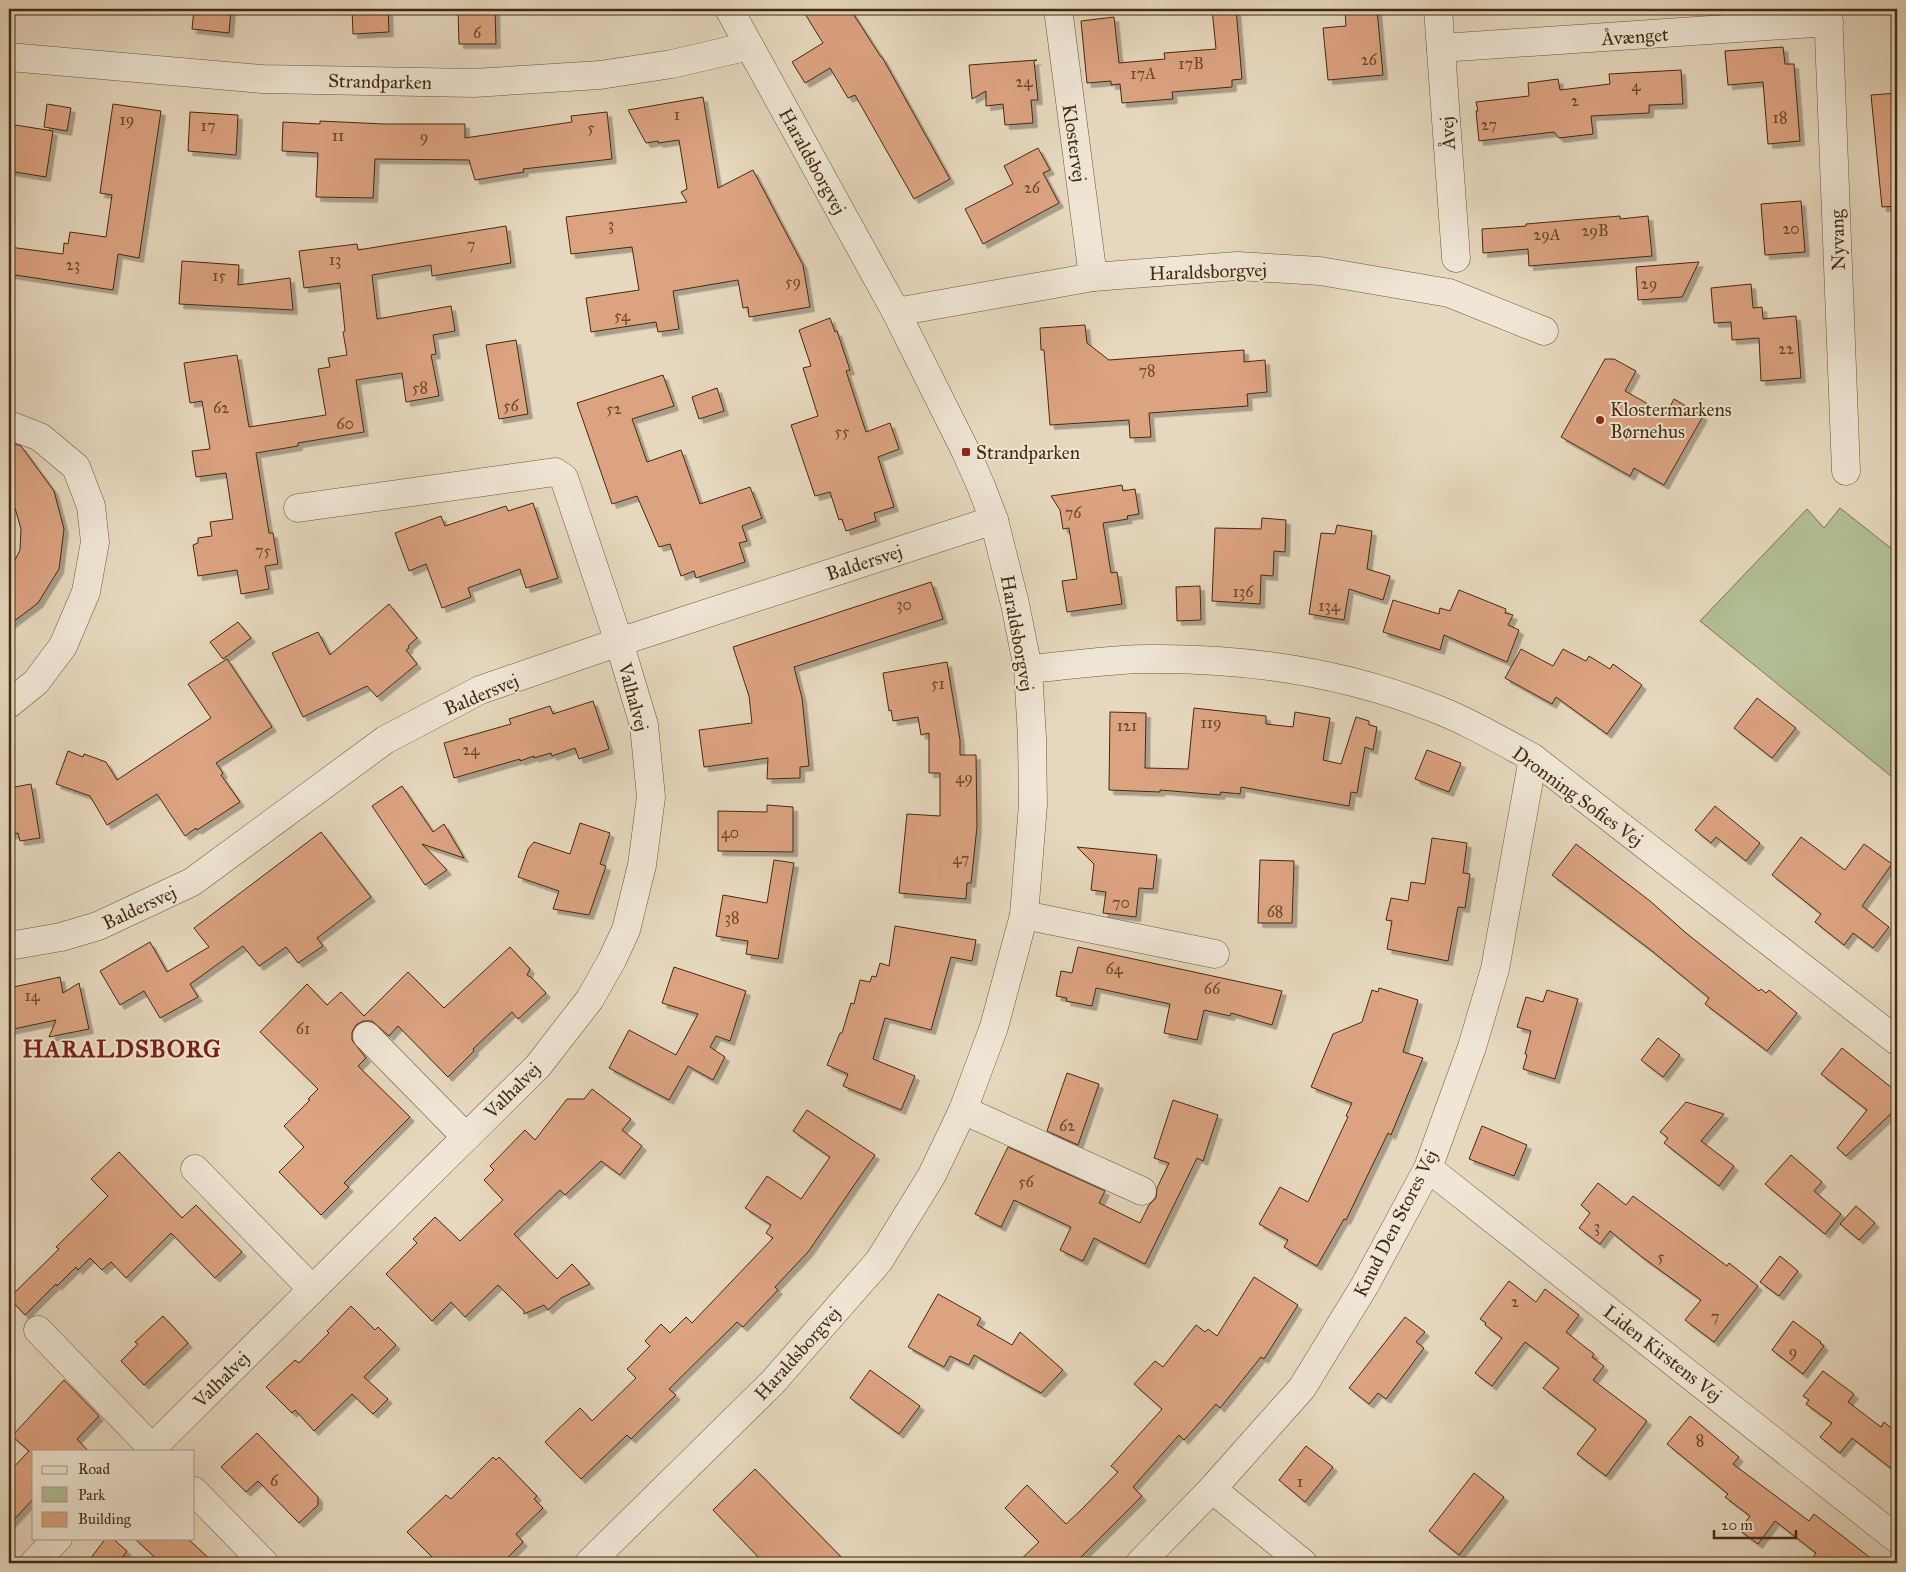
<svg xmlns="http://www.w3.org/2000/svg" width="1906" height="1572" viewBox="0 0 1906 1572" font-family="'IM FELL Great Primer',serif">
<defs>
<filter id="shadow"><feDropShadow dx="4.5" dy="4.5" stdDeviation="0" flood-color="#0004"/></filter>
</defs>
<rect width="100%" height="100%" fill="#e6d8be"/>
<filter id="stains"><feTurbulence type="fractalNoise" baseFrequency=".004" numOctaves="4"/><feColorMatrix values="0 0 0 0 .2 0 0 0 0 .09 0 0 0 0 .02 0 0 0 .5 -.17"/></filter>
<radialGradient id="worn" r=".72"><stop offset=".6" stop-color="#630" stop-opacity="0"/><stop offset="1" stop-color="#630" stop-opacity=".3"/></radialGradient>
<path fill="#b2bf94" stroke="#7b7451" d="M1840,508l57,45v228l-197,-160 107,-112 17,19z"/>
<g fill="#dca381" stroke="#442a0e" filter="url(#shadow)">
<path d="M194,9h37l-2,24 -37,-4z"/>
<path d="M352,9h36l1,23 -36,2z"/>
<path d="M458,9h37l1,35h-37z"/>
<path d="M802,9h48l31,48h1l68,122 -36,20 -59,-104 -7,3 -18,-30 -25,15 -13,-21 31,-19z"/>
<path d="M1212,9h24l6,70 -10,1v7l-60,5 1,7 -51,4 -2,-19 -9,1v-4l-24,2 -6,-62 33,-4 5,46 46,-4 -1,-6 52,-4z"/>
<path d="M1345,9h32l6,66 -55,5 -5,-52 23,-2z"/>
<path d="M1783,47l2,17h9l6,77 -32,3 -5,-62 -35,3 -3,-34z"/>
<path d="M1037,60l-3,1 4,39h-7l2,23 -28,2 -2,-21 -17,2v-15l-14,8 -3,-34z"/>
<path d="M1681,70l2,34 -34,1v8l-58,3 2,18 -34,4 -5,-6 -75,9 -3,-30h2l-2,-9 53,-6 -1,-13 30,-4 2,11 50,-6 -1,-10z"/>
<path d="M1897,93v113l-15,1 -11,-112z"/>
<path d="M703,97l15,91 35,-18 50,95 7,42 -61,10 -1,-10 -5,1 -5,-28 -65,11 6,38 -21,3 -2,-10 -65,10 -5,-34 53,-8 -7,-43 -61,7 -5,-37 121,-15 -6,-10 6,-3 -8,-49 -21,3v-2l-12,2 -18,-33z"/>
<path d="M47,104l24,4 -4,23 -23,-4z"/>
<path d="M113,104l48,7 -22,147 -21,-4 -5,36 -104,-16v-27l54,7 1,-11 4,1 2,-12 36,5 6,-42 -12,-2z"/>
<path d="M190,112l48,3 -2,40 -48,-4z"/>
<path d="M607,112l5,47 -89,10 1,3 -49,8 -6,-20 -94,-1 -2,39 -57,-1 2,-44 -36,-2 1,-29 37,2v-3l64,3h81v14l107,-16 -1,-6z"/>
<path d="M9,124l44,7 -7,46 -37,-6z"/>
<path d="M1038,148l12,22 -7,3 16,30 -76,41 -18,-35 48,-25 -9,-18z"/>
<path d="M1801,201l4,51 -40,3 -4,-51z"/>
<path d="M1620,216v3l28,-3 4,40 -123,10 -1,-17 -45,4 -1,-24 44,-3v-2z"/>
<path d="M506,226l5,37 -79,13 -1,-11 -59,10 5,44 74,-13 4,25 -22,4 3,19 -5,1 8,41 -33,6 -4,-29 -46,7 8,52 -66,11v3l-42,7 13,80h4l5,31 -13,2 4,23 -28,5 -4,-24 -39,6 -5,-31 5,-2v-5l14,-2 -2,-14 23,-3 -7,-46 -30,4 -4,-26 18,-2 -8,-48 -12,2 -6,-40 53,-8 12,72 77,-12 -8,-46 12,-2 -2,-9 19,-3 -4,-23 2,-1 -5,-48 -36,5 -5,-37 58,-7 1,6z"/>
<path d="M182,261l57,4 -1,20 52,-7 3,32 -114,-6z"/>
<path d="M1699,262l-17,35 -44,3 -2,-33z"/>
<path d="M1751,284l2,24 9,-1 1,12 33,-3 5,62 -40,3 -2,-43 -27,2 -1,-18 -17,1 -3,-35z"/>
<path d="M830,318l5,14 2,-1 13,39 -4,1 20,61 24,-9 9,26 -21,8 16,50 -20,6 2,8 -30,10 -4,-12 -3,1 -9,-28 -15,4 -24,-71 27,-9 -15,-48 8,-2 -12,-36z"/>
<path d="M1085,325l2,18 22,17 135,-10v12l21,-2 2,32 -20,2 1,12 -99,7 2,24 -21,1 -1,-18 -79,5 -6,-75h-3l-1,-22z"/>
<path d="M516,340l12,74 -29,5 -13,-74z"/>
<path d="M1605,359h9l22,12 -11,20 41,23 8,-15 29,17 -39,69 -30,-17 -4,8 -69,-39z"/>
<path d="M663,375l11,31 -42,13 15,43 34,-12 19,54 50,-17 12,31 -20,8 5,15 -8,2 6,19 -49,16 -2,-7 -13,5 -11,-32 -11,3 -22,-51 -25,8 -35,-101z"/>
<path d="M717,388l7,23 -25,8 -7,-22z"/>
<path d="M9,442l12,4 33,45 10,38 -5,40 -21,34 -29,22v-53l11,-22 1,-21 -6,-21 -6,-7z"/>
<path d="M1122,485l1,6 12,-2 4,25 -12,2 1,3 -25,4 8,50 6,-1 5,32 -55,8 -5,-31 15,-2 -8,-51 -6,1 -3,-19 -9,-14z"/>
<path d="M533,503l25,75 -32,10 -6,-19 -52,19 3,9 -29,11 -16,-44 -17,7 -14,-38 46,-17 4,10 61,-20 2,5z"/>
<path d="M1262,518l24,2 -1,32 -11,-1 -1,25 -12,-1 -1,29 -48,-3 3,-73 46,1z"/>
<path d="M1337,525l35,6 -5,38 23,7 -7,24 -34,-11 -5,31 -35,-6 12,-81 14,1z"/>
<path d="M931,582l12,37 -149,48 8,31 7,68 -9,1v11l-33,1 1,-21 -64,9 -5,-37 53,-7 -3,-27 -16,-49z"/>
<path d="M1200,586l1,34 -24,1 -1,-34z"/>
<path d="M1459,590l47,19 -1,4 8,2 -5,10 11,5 -12,32 -63,-27 -4,15 -57,-18 10,-32 46,14 1,-6 10,3z"/>
<path d="M389,604l28,34 -9,8 1,2 -3,2 11,14 -40,33 -10,-11 -64,31 -31,-64 46,-21 12,23z"/>
<path d="M238,622l13,16 -28,21 -13,-17z"/>
<path d="M1521,649l32,17 10,-17 23,12 3,-5 21,13 3,-5 29,21 -35,49 -51,-37 -4,7 -47,-26z"/>
<path d="M227,659l45,68 -56,36 7,10 -2,2 19,27 -43,28 -1,-2 -11,8 -28,-42 -50,31 -17,-29 -34,-12 12,-33 15,6 1,-3 22,8 11,18 94,-62 -23,-34z"/>
<path d="M947,662l13,78v15h16l1,72 -6,56h-4l-1,16 -67,-6 8,-79 33,2v-43h-11v-40l-8,2 -3,-18 -25,4 -2,-11 -2,1 -6,-38z"/>
<path d="M1757,698l39,30 -24,30 -38,-30z"/>
<path d="M593,701l16,48 -30,10 -4,-11 -23,8 -1,-3 -17,5v-2l-14,5v-2l-66,19 -10,-35 67,-19 -2,-5 41,-13 3,8z"/>
<path d="M1194,708l72,8v8l27,3 2,-15 35,6 -7,42 18,4 15,-47 13,4v4l8,2 -4,23 -8,-3 -8,46 -6,-1 -2,14 -108,-19 -1,7 -19,-2 -1,3 -60,-5v2l-51,-2 1,-78 36,1 -1,55 43,1z"/>
<path d="M1427,750l34,13 -12,29 -34,-13z"/>
<path d="M31,784l9,54 -20,3 -2,-8 -9,2v-47z"/>
<path d="M402,786l31,46 11,-8 20,34 -42,-14 25,26 -22,15 -53,-79z"/>
<path d="M767,805l26,2v45l-75,-1v-40l49,1z"/>
<path d="M1715,806l45,37 -14,18 -30,-24 -5,6 -16,-13z"/>
<path d="M580,823l30,10 -10,31 6,2 -17,49 -36,-6 6,-18 -41,-14 10,-28 6,-7 36,12z"/>
<path d="M321,832l50,65 -54,41 6,8 -25,17 -12,-16 -27,19 -16,-20 -53,38 8,13 -38,21 -16,-27 -24,14 -20,-34 50,-29 17,30 42,-25 -15,-19z"/>
<path d="M1801,837l44,33 19,-26 28,20 -30,42 27,21 -16,21 -20,-15 -9,12 -29,-23 6,-8 -49,-39z"/>
<path d="M1432,838l35,5 -4,30 7,1 -5,34 -7,-1 -10,54 -61,-12 5,-28 -6,-1 5,-22 17,3 3,-19 14,2z"/>
<path d="M1576,844l74,57 36,32 73,58 2,-2 5,4 3,-3 28,23 -30,38 -62,-47 4,-6 -57,-47 -100,-76z"/>
<path d="M1077,847l80,8 -4,34 -14,-1 -3,29 -33,-4 3,-21 -15,-2 3,-26z"/>
<path d="M774,860l20,3 -16,96 -32,-5 2,-13 -32,-5 7,-41 44,8z"/>
<path d="M1260,860l34,1 -2,62h-34z"/>
<path d="M895,926l81,14 -4,21 -21,-4 -20,73 -46,-12 -12,41 42,17 -14,34 -58,-24 5,-12 -21,-9 13,-32h2l9,-30 3,1 6,-24 10,2 2,-6 4,1 4,-14 9,3z"/>
<path d="M510,947l20,22 -3,6 5,3 14,15 -28,26 -6,-7 -39,37 1,2 -26,26 -50,-51 -9,10 -17,-15h-9l-7,4 -4,7v8l14,18 -8,8 52,51 -66,66 5,4 -28,28 -42,-43 25,-25 -20,-21 26,-26 -2,-1 10,-10 -58,-57 47,-48 20,21 14,-13 23,24 44,-44 36,36z"/>
<path d="M1078,947l204,44 -10,34 -41,-12 -1,3 -26,-6 -7,30 -33,-7 6,-29 -74,-16 -4,18 -26,-5 1,-3 -11,-2 5,-25 11,2z"/>
<path d="M674,967l72,24 -16,50 -14,-5 -6,11 15,10 -12,23 -25,-14 -19,34 -60,-32 20,-38 47,25 22,-41 -36,-11z"/>
<path d="M60,977l3,16 16,-10 10,46 -40,8 7,-17 -47,10v-42z"/>
<path d="M1379,988l39,12 -15,52 20,6 -32,77 -3,-2 -42,87 -2,-1 -27,47 -33,-19 4,-7 -29,-16 21,-37 28,15 40,-85 -2,-1 6,-13 -41,-16 22,-53 29,-12 10,-32 6,2z"/>
<path d="M1547,990l31,9 -23,80 -32,-10 4,-14 -2,-1 6,-23 -14,-4 9,-30 17,5z"/>
<path d="M1658,1038l22,17 -17,22 -22,-17z"/>
<path d="M1842,1048l55,44v16l-51,48 -9,-8 30,-38 -46,-36z"/>
<path d="M1067,1073l32,11 -21,61 -31,-14z"/>
<path d="M592,1089l39,30 -9,11 20,16 -22,29 -19,-14 -36,34 -5,-5 -46,44 43,45 15,-15 18,20 -29,14 -13,12 -4,-5 -20,9v-3l-26,-26 -33,32 -14,-15 -19,19 -46,-47 31,-31 -4,-4 22,-22 25,24 43,-41 -19,-20 10,-10 -4,-4 35,-36 10,10 32,-41h17z"/>
<path d="M1173,1100l45,15 -15,46 -6,-3 -52,106 -51,-26 -11,23 -23,-11 11,-23 -57,-27 -13,27 -26,-13 33,-67 97,44 -6,12 41,20 9,-18 7,-7 1,-10 12,-25 -15,-5z"/>
<path d="M1686,1102l38,12 -23,27 33,25 -15,20 -55,-43 4,-5 -8,-6z"/>
<path d="M807,1110l68,45 -67,97 -33,35 3,3 -35,37 -6,-5 -68,67 7,6 -45,44 -4,-4 -46,44 -36,-37 35,-34 12,13 44,-43 -9,-9 23,-23 -5,-5 16,-17 9,9 16,-16 6,6 81,-85 -7,-5 5,-8 -26,-17 22,-32 34,23 29,-42 -37,-26z"/>
<path d="M1482,1126l45,19 -13,31 -45,-17z"/>
<path d="M119,1152l63,66 14,-13 46,47 -27,26 -44,-45 -45,45 -15,-16 -9,8 -12,-12 -12,12 -2,-3 -19,19 -1,-2 -31,31 -16,-17 50,-49 -3,-2 52,-51 -17,-17z"/>
<path d="M1791,1155l31,27 -8,9 27,23 -16,20 -60,-50z"/>
<path d="M1598,1183l28,22 7,-9 94,70 2,-3 29,23 -44,56 -29,-22 16,-20 -59,-43 -32,-26 -10,13 -21,-16 11,-15 -9,-8z"/>
<path d="M1856,1206l19,17 -16,17 -19,-16z"/>
<path d="M1780,1256l18,15 -19,25 -19,-14z"/>
<path d="M1254,1277l44,28 -34,54 -3,-2 -41,51 -4,-4 -32,36 -5,-5 -46,52 9,9 -67,67h-58l22,-21 -34,-34 22,-23 39,39 14,-13 38,-39 -7,-6 51,-57 -28,-25 21,-23 8,6 33,-42 9,7 3,-3 9,7z"/>
<path d="M1509,1281l27,21 9,-13 34,26 -13,17 28,22 -2,3 12,9 -11,14 54,41 -41,55 -29,-22 19,-25 -53,-41 16,-20 -34,-26 -33,44 -17,-13 27,-35 -17,-13 1,-2 -6,-4z"/>
<path d="M938,1294l43,24 -4,7 35,20 8,-13 43,38 -22,23 -67,-38 -5,10 -19,-9 -6,11 -36,-20z"/>
<path d="M351,1306l24,24 3,-3 18,18 -32,32 24,22 -15,15 -21,-20 -38,37 -19,-21 -3,3 -26,-26 29,-27 4,3 30,-30 -2,-2z"/>
<path d="M163,1316l25,27 -44,42 -23,-24 17,-17 -3,-2z"/>
<path d="M1405,1317l20,15 -9,10 8,6 -38,51 -8,-6 -9,11 -20,-16z"/>
<path d="M1793,1321l28,21 -1,1 4,3 -21,28 -31,-24z"/>
<path d="M870,1370l50,36 -21,28 -49,-36z"/>
<path d="M1823,1371l31,23 -6,8 33,25 3,-5 13,11v40l-45,-35 -12,15 -20,-16 12,-14 -26,-19 3,-4 -6,-4z"/>
<path d="M64,1380l35,36 -22,23 11,12h-54v47l-25,27v-53l20,-21 -17,-15z"/>
<path d="M1690,1416l49,41 -6,7 76,57 5,-7 63,49h-68l7,-10 -41,-32 -17,23 -19,-14 11,-14 -25,-19 3,-3 -61,-50z"/>
<path d="M257,1433l61,64v8l-19,18 -41,-42 -12,11 -25,-25z"/>
<path d="M1306,1446l27,21 -28,35 -26,-22z"/>
<path d="M493,1457l3,3 3,-3 38,39 -3,3 9,9 -27,26 7,8 -21,21h-64l-31,-31 39,-37 5,4z"/>
<path d="M755,1469l92,94h-83l-51,-53z"/>
<path d="M1474,1473l30,24 -45,58 -30,-24z"/>
<path d="M106,1538h6l15,13 -9,12h-31z"/>
<path d="M134,1538h53l27,25h-53z"/>
</g>
<g fill="none" stroke-linecap="round" stroke-linejoin="round">
<g stroke="#6c563a" stroke-width="29">
<g id="minor">
<path d="M1058,9l35,268"/>
<path d="M1438,9l18,249"/>
<path d="M1828,9l18,462"/>
<path d="M1441,48l388,-26"/>
<path d="M9,57l253,22 212,4 126,-8 72,-11 77,-18"/>
<path d="M896,312l197,-35 144,-11 83,5 129,22 95,38"/>
<path d="M9,425l31,12 36,30 15,39 4,36 -9,50 -23,54 -27,36 -27,22"/>
<path d="M1028,669c40,-3 81,-10 121,-10 96,-1 192,13 282,48 35,13 69,33 102,51l364,283"/>
<path d="M1024,915l191,39"/>
<path d="M9,946l52,-9 37,-11 94,-44 193,-142 95,-50 139,-48 375,-122"/>
<path d="M367,1036l99,101"/>
<path d="M963,1110l179,81"/>
<path d="M1428,1168l469,371"/>
<path d="M195,1169l117,120"/>
<path d="M38,1330l117,121"/>
<path d="M149,1451l389,-385 52,-67 22,-39 14,-30 16,-65 9,-68 -7,-72 -25,-83 -55,-164 -9,-6 -257,36"/>
<path d="M1212,1489l91,74"/>
<path d="M194,1491l70,72"/>
<path d="M34,1563l24,-25"/>
<path d="M589,1563l183,-180 107,-122 53,-86 31,-65 31,-83 30,-112 9,-110 -1,-67 -4,-69 -13,-65 -21,-84 -13,-34 -15,-34 -70,-140 -167,-303"/>
<path d="M1140,1563l72,-74 90,-101 63,-103 63,-117 44,-121 23,-78 38,-211"/>
</g>
</g>
<use href="#minor" stroke="#efe6d5" stroke-width="28"/>
</g>
<g fill="#8f2418" stroke="#efe6d5" stroke-width="2">
<circle cx="1600" cy="420" r="5"/>
<rect x="961" y="447" width="10" height="10" rx="2.5"/>
</g>
<g text-anchor="middle" stroke-width="4" stroke-linejoin="round" paint-order="stroke">
<g font-size="16" fill="#6a482b">
<text x="477" y="38">6</text>
<text x="1369" y="65">26</text>
<text x="1191" y="69">17B</text>
<text x="1143" y="79">17A</text>
<text x="1024" y="87">24</text>
<text x="1636" y="91">4</text>
<text x="1575" y="106">2</text>
<text x="677" y="120">1</text>
<text x="1780" y="123">18</text>
<text x="127" y="125">19</text>
<text x="1489" y="130">27</text>
<text x="208" y="131">17</text>
<text x="591" y="133">5</text>
<text x="338" y="141">11</text>
<text x="424" y="142">9</text>
<text x="1032" y="193">26</text>
<text x="611" y="230">3</text>
<text x="1791" y="234">20</text>
<text x="1595" y="236">29B</text>
<text x="1547" y="240">29A</text>
<text x="471" y="250">7</text>
<text x="335" y="265">13</text>
<text x="73" y="270">23</text>
<text x="219" y="281">15</text>
<text x="793" y="287">59</text>
<text x="1649" y="289">29</text>
<text x="622" y="321">54</text>
<text x="1786" y="354">22</text>
<text x="1147" y="376">78</text>
<text x="420" y="393">58</text>
<text x="511" y="411">56</text>
<text x="221" y="413">62</text>
<text x="614" y="414">52</text>
<text x="345" y="429">60</text>
<text x="842" y="437">55</text>
<text x="1073" y="518">76</text>
<text x="263" y="556">75</text>
<text x="1243" y="597">136</text>
<text x="904" y="610">30</text>
<text x="1329" y="611">134</text>
<text x="938" y="689">51</text>
<text x="1211" y="728">119</text>
<text x="1127" y="731">121</text>
<text x="471" y="755">24</text>
<text x="964" y="783">49</text>
<text x="730" y="838">40</text>
<text x="961" y="864">47</text>
<text x="1121" y="908">70</text>
<text x="1275" y="917">68</text>
<text x="732" y="923">38</text>
<text x="1114" y="974">64</text>
<text x="1212" y="994">66</text>
<text x="32" y="1001">14</text>
<text x="303" y="1034">61</text>
<text x="1067" y="1131">62</text>
<text x="1026" y="1187">56</text>
<text x="1597" y="1232">3</text>
<text x="1661" y="1262">5</text>
<text x="1515" y="1307">2</text>
<text x="1715" y="1322">7</text>
<text x="1793" y="1357">9</text>
<text x="1700" y="1446">8</text>
<text x="274" y="1486">6</text>
<text x="1300" y="1487">1</text>
</g>
<g font-size="19" fill="#442a0e" stroke="#efe6d5">
<text transform="translate(1635 36) rotate(-4)" y="7">Åvænget</text>
<text transform="translate(380 81) rotate(1)" y="7">Strandparken</text>
<text transform="translate(1447 133) rotate(-94)" y="7">Åvej</text>
<text transform="translate(1075 143) rotate(82)" y="7">Klostervej</text>
<text transform="translate(813 161) rotate(61)" y="7">Haraldsborgvej</text>
<text transform="translate(1837 240) rotate(-92)" y="7">Nyvang</text>
<text transform="translate(1208 271) rotate(-2)" y="7">Haraldsborgvej</text>
<text transform="translate(864 562) rotate(-18)" y="7">Baldersvej</text>
<text transform="translate(1018 633) rotate(80)" y="7">Haraldsborgvej</text>
<text transform="translate(481 694) rotate(-23)" y="7">Baldersvej</text>
<text transform="translate(634 697) rotate(75)" y="7">Valhalvej</text>
<text transform="translate(1578 796) rotate(36)" y="7">Dronning Sofies Vej</text>
<text transform="translate(139 907) rotate(-25)" y="7">Baldersvej</text>
<text transform="translate(512 1090) rotate(-45)" y="7">Valhalvej</text>
<text transform="translate(1395 1223) rotate(-63)" y="7">Knud Den Stores Vej</text>
<text transform="translate(797 1353) rotate(-48)" y="7">Haraldsborgvej</text>
<text transform="translate(1663 1353) rotate(38)" y="7">Liden Kirstens Vej</text>
<text transform="translate(221 1379) rotate(-45)" y="7">Valhalvej</text>
</g>
<g font-size="19" fill="#442a0e" stroke="#efe6d5" text-anchor="start">
<text x="1610" y="416">Klostermarkens<tspan x="1610" dy="22">Børnehus</tspan></text>
<text x="976" y="459">Strandparken</text>
</g>
<g font-size="24" font-weight="bold" letter-spacing="1" fill="#7a1f14" stroke="#efe6d5">
<text x="122" y="1057">HARALDSBORG</text>
</g>
</g>
<rect width="1906" height="1572" fill="none" stroke="#e6d8be" stroke-width="30"/>
<rect x="10" y="10" width="1886" height="1552" fill="none" stroke="#442a0e" stroke-width="2.5"/>
<rect x="15" y="15" width="1876" height="1542" fill="none" stroke="#442a0e"/>
<rect x="32" y="1450" width="162" height="90" fill="#efe6d5" stroke="#ab9b85"/>
<rect x="42" y="1466" width="25" height="8" fill="#efe6d5" stroke="#ab9b85"/>
<text x="78" y="1474" font-size="15" fill="#442a0e">Road</text>
<rect x="42" y="1487" width="25" height="15" fill="#b2bf94" stroke="#ab9b85"/>
<text x="78" y="1500" font-size="15" fill="#442a0e">Park</text>
<rect x="42" y="1512" width="25" height="15" fill="#dca381" stroke="#ab9b85"/>
<text x="78" y="1524" font-size="15" fill="#442a0e">Building</text>
<path d="M1714 1530v8h82v-8" fill="none" stroke="#442a0e" stroke-width="2.5"/>
<text x="1721" y="1530" font-size="15" fill="#442a0e" stroke="#efe6d5" stroke-width="4" paint-order="stroke">20 m</text>
<rect width="100%" height="100%" filter="url(#stains)"/>
<rect width="100%" height="100%" fill="url(#worn)"/>
</svg>
